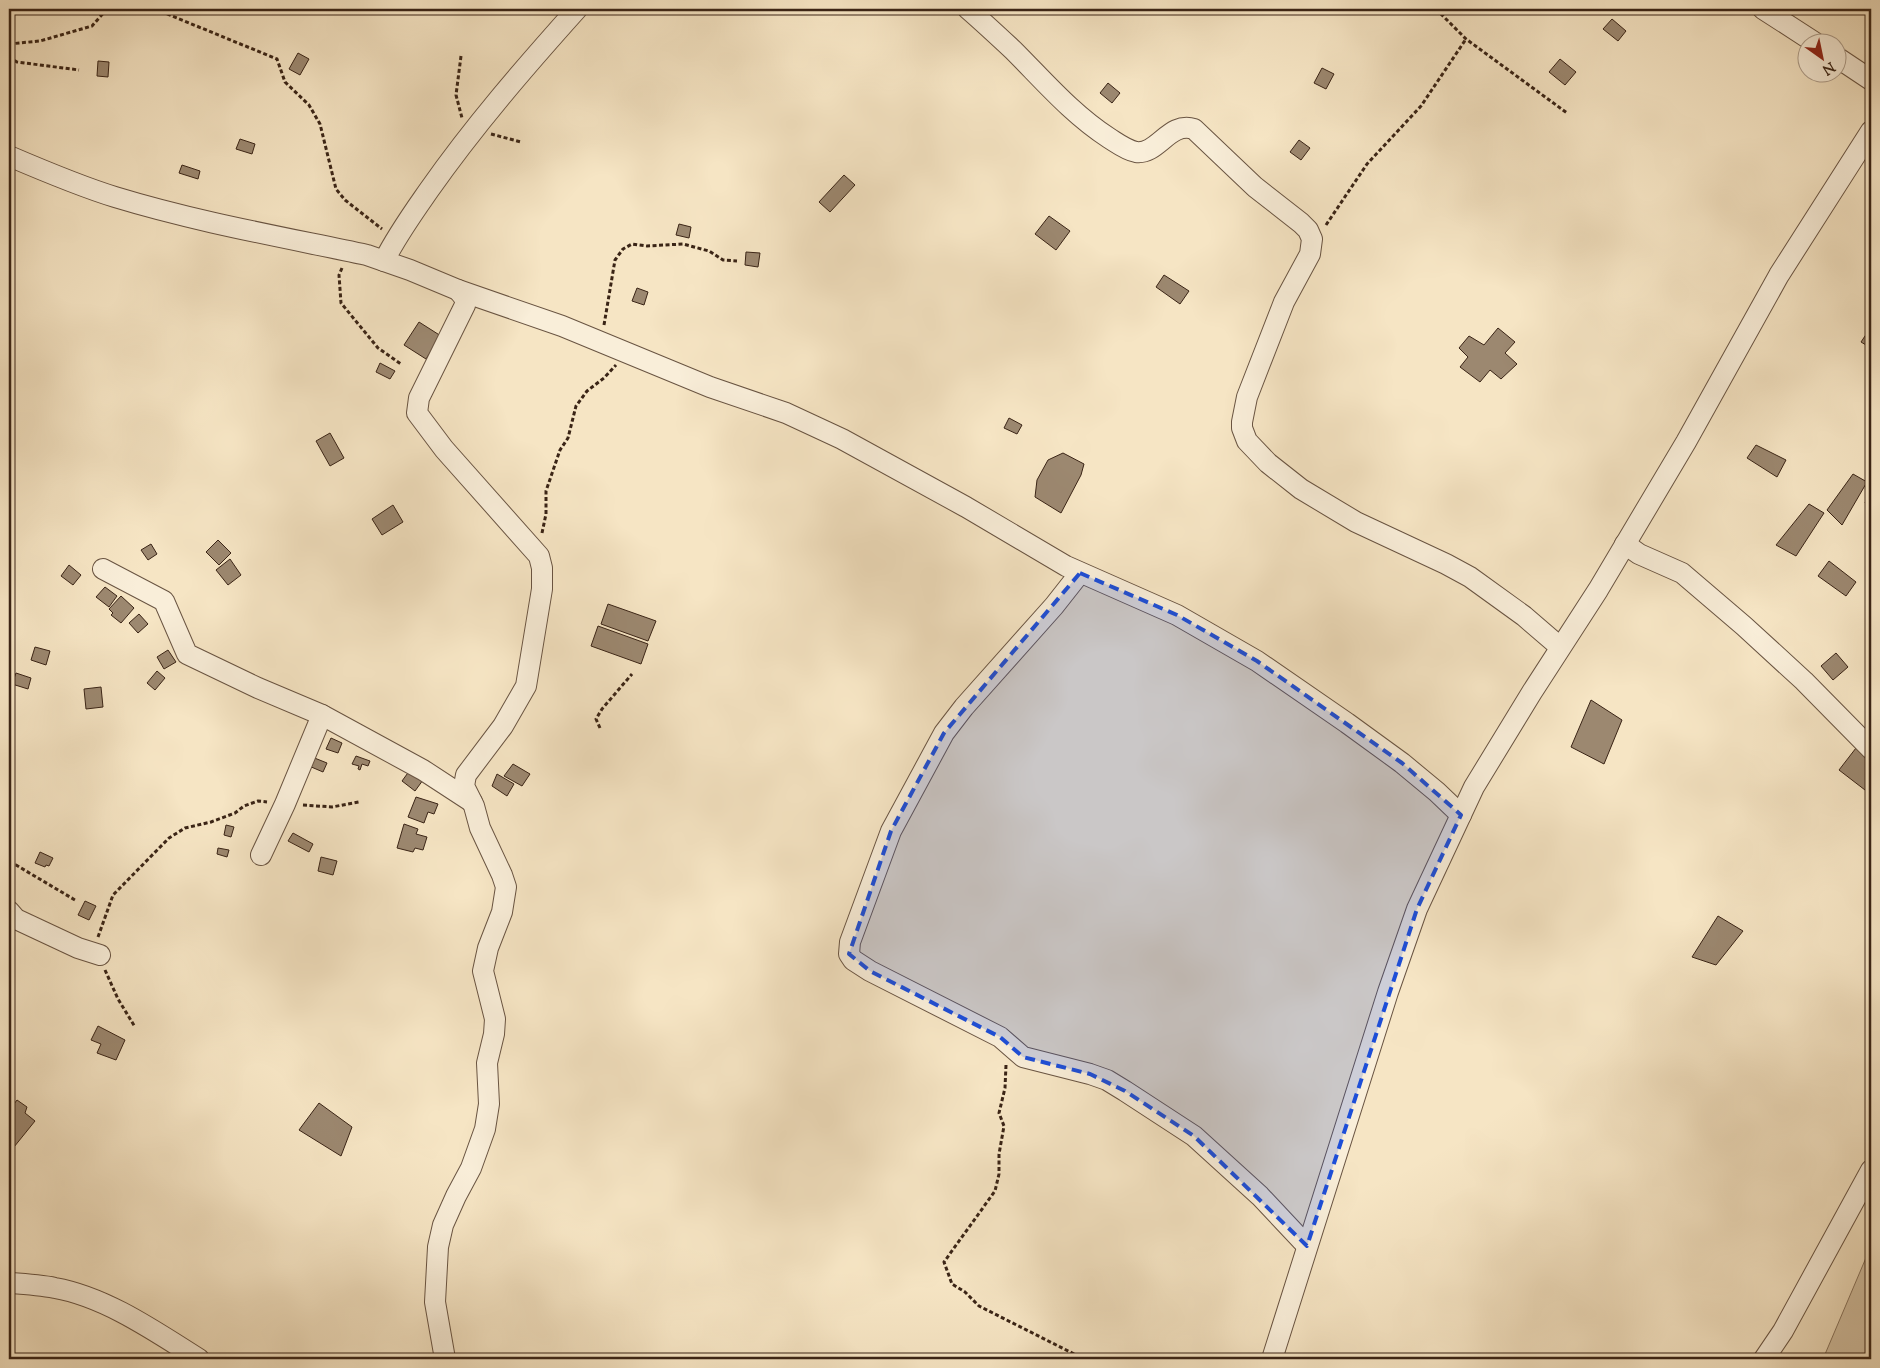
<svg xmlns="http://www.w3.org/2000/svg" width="1880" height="1368" viewBox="0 0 1880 1368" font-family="'Sorts Mill Goudy',serif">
<rect width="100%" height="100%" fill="#f6e5c4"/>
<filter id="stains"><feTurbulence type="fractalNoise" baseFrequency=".004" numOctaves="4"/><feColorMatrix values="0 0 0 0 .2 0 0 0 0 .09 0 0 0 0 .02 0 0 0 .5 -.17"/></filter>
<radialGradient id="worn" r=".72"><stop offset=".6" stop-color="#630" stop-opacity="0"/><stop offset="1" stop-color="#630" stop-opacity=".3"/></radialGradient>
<path fill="#d6c4a6" stroke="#88745e" d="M1871,1246v113h-48z"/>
<g fill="#9c8870" stroke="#3a2416">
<path d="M1612,19l14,12 -8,10 -15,-12z"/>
<path d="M298,53l11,6 -9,16 -11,-6z"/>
<path d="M1560,59l16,13 -11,13 -16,-13z"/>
<path d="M98,61l11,1 -1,15 -11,-1z"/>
<path d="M1322,68l12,6 -8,15 -12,-6z"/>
<path d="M1108,83l12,10 -8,10 -12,-10z"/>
<path d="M240,139l15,5 -3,10 -16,-5z"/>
<path d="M1299,140l11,8 -9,12 -11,-8z"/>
<path d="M182,165l18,6 -2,8 -19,-6z"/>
<path d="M844,175l11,10 -25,27 -11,-10z"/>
<path d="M1049,216l21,15 -14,19 -21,-16z"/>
<path d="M679,224l12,3 -2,11 -13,-3z"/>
<path d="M746,252l14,1 -2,14 -13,-2z"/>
<path d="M1164,275l25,16 -9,13 -24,-17z"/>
<path d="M637,288l11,4 -4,13 -12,-4z"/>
<path d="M419,322l22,14 -15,23 -22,-14z"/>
<path d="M1871,327v21l-10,-6z"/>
<path d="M1498,328l17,14 -10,11 12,11 -16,15 -11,-9 -10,12 -20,-15 8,-10 -9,-9 10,-12 15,9z"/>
<path d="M380,363l15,8 -5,8 -14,-7z"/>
<path d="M1009,418l13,7 -5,9 -13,-6z"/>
<path d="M330,433l14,25 -14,8 -14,-25z"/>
<path d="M1756,445l30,15 -9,17 -30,-19z"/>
<path d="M1063,453l21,11 -3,11 -20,38 -26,-16 2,-17 11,-20z"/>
<path d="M1853,474l14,8 -25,43 -15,-15z"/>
<path d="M1871,490v16l-6,-3z"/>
<path d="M1809,504l15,9 -28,43 -20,-11z"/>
<path d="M393,505l10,17 -21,13 -10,-16z"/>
<path d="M218,540l13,13 -12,12 -13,-13z"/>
<path d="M151,544l6,10 -9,6 -7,-10z"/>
<path d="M230,559l11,16 -13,10 -12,-15z"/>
<path d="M1829,561l27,21 -10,14 -28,-20z"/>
<path d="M69,565l12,10 -8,10 -12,-9z"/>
<path d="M105,587l12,9 -8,11 -13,-10z"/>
<path d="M121,596l13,12 -13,15 -10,-8 2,-2 -4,-4z"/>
<path d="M608,604l48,17 -8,20 -47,-17z"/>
<path d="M139,614l9,10 -10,9 -9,-10z"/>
<path d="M598,626l50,18 -7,20 -50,-18z"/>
<path d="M35,647l15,4 -4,14 -15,-5z"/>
<path d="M168,650l8,12 -12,7 -7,-12z"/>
<path d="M1836,653l12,14 -15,13 -12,-14z"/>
<path d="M157,671l8,7 -10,12 -8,-7z"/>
<path d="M16,673l15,5 -3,11 -16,-5z"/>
<path d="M101,687l2,20 -17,2 -2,-20z"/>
<path d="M1591,700l31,20 -18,44 -33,-17z"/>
<path d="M331,738l11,5 -4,10 -12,-4z"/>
<path d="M1856,748l15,12v22l-6,8 -26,-20z"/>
<path d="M356,756l14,5 -2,5 -6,-2 -2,6 -2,-1 1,-3 -7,-2z"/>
<path d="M312,757l15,6 -4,9 -14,-6z"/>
<path d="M513,764l17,10 -8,12 -18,-10z"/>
<path d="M410,770l13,10 -8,11 -13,-10z"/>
<path d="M497,774l17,10 -7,12 -15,-10z"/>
<path d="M416,797l22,7 -4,10 -6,-2 -4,11 -16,-6z"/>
<path d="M404,824l14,5 -2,5 11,3 -4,13 -8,-2 -2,4 -16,-4z"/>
<path d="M226,825l8,2 -3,10 -7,-2z"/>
<path d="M293,833l20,11 -4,8 -21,-11z"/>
<path d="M218,848l11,2 -2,7 -10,-3z"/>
<path d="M40,852l13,6 -4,8 -3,-1 -1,2 -10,-4z"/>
<path d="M321,857l16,4 -4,14 -15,-4z"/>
<path d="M85,901l11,5 -7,14 -11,-5z"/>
<path d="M1718,916l25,15 -27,34 -24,-8z"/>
<path d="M98,1026l27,14 -9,20 -19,-7 4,-9 -10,-4z"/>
<path d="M9,1100l5,4 3,-4 10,7 -2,6 10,8 -21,26 -5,-4z"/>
<path d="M319,1103l33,24 -11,29 -42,-26z"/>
</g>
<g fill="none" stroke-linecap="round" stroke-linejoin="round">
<g stroke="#695442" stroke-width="22">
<g id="minor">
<path d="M968,9c15,13 30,27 45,41 31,31 59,64 96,88 8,5 17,12 27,14 22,3 33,-31 58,-23l61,58 46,36 7,7 4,9 -2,15 -26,48 -37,95 -5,25v6l5,13 21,22 33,26 55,33 90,42 24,13 54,39 36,31"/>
<path d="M1763,9l51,33"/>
<path d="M1838,58l33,22"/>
<path d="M9,156c35,15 70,30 106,41 82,25 167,40 252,58l43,15 48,20 104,36 148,61 76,26 56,26 124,68 100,59 111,49 80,46 90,62 55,40 35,29 24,23"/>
<path d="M384,261c13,-26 29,-48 45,-71 45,-64 96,-123 148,-181"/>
<path d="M1625,544l14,10 43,19 62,53 60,55 67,68"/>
<path d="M103,569l61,32 23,53 71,34 64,27 101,55 49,32"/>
<path d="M1080,573l-26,33 -90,101 -20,26 -53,98 -41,111 -1,12 4,6 17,11 130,66 23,20 67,17 17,6 18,11 69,45 66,60 47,50"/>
<path d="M261,855l24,-51 37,-89"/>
<path d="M9,911l7,8 62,29 22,7"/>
<path d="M9,1283c15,1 31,2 46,5 51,9 101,44 144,71"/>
<path d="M445,1359l-10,-57 3,-55 5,-22 13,-29 15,-28 14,-39 4,-25 -2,-41 7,-29 1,-15 -12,-48 5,-23 14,-36 4,-25 -4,-12 -22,-47 -6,-22 -10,-20 2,-11 37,-49 23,-40 16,-97v-21l-3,-12 -95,-107 -27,-36 2,-15 46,-93 1,-5 -8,-10"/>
<path d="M1272,1359l116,-367 29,-83 57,-122 58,-95 66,-102 88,-148 93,-167 92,-144"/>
<path d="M1764,1359l19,-28 88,-161"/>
</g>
</g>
<g stroke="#3a2416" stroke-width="3" stroke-dasharray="4 2.5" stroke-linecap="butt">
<path d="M155,9l122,50 8,23 24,23 11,19 16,65 9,11 37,29"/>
<path d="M1436,9l30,30 101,74"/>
<path d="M9,44l31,-3 52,-15 15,-17"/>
<path d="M461,56l-5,39 6,23"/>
<path d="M9,57l8,5 62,8"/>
<path d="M491,134l30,8"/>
<path d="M1326,225l41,-61 54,-58 45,-67"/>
<path d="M342,268l-3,7 2,28 37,45 23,16"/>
<path d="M604,325l11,-65 8,-11 9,-5 15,2 36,-2 26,7 14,9 14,1"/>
<path d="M542,533l4,-19v-23l14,-41 8,-12 8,-32 11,-15 17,-13 12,-13"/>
<path d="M600,728l-4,-9 6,-10 30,-35"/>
<path d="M303,805l29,2 27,-5"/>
<path d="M9,865h7l59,35"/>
<path d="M98,937l15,-42 56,-57 16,-10 26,-6 24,-9 9,-7 14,-5 9,1"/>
<path d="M105,970l13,29 17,28"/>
<path d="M1006,1065l-1,23 -6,25 5,13 -5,28v20l-4,17 -51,71 8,22 13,8 14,14 105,53"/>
</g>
<use href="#minor" stroke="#f9eed9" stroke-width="20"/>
</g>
<path fill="#1d4ed8" fill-opacity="0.2" stroke="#1d4ed8" stroke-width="4" stroke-dasharray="10 6" stroke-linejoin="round" d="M1080,573l97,42 80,46 145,102 59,52 -44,94 -110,337 -113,-110 -69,-45 -35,-17 -67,-17 -23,-20 -130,-66 -21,-17 42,-123 53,-98z"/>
<rect width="1880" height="1368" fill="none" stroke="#f6e5c4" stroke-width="30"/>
<rect x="10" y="10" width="1860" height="1348" fill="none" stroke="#3a2416" stroke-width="2.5"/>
<rect x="15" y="15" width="1850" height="1338" fill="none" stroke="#3a2416"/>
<g transform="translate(1822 58) rotate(147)"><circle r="24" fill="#f9eed9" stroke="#ad9d8b"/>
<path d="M0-4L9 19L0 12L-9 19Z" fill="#8f2418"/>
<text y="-8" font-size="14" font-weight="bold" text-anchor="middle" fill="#3a2416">N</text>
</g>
<rect width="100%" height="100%" filter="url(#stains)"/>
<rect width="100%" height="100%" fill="url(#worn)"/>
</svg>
